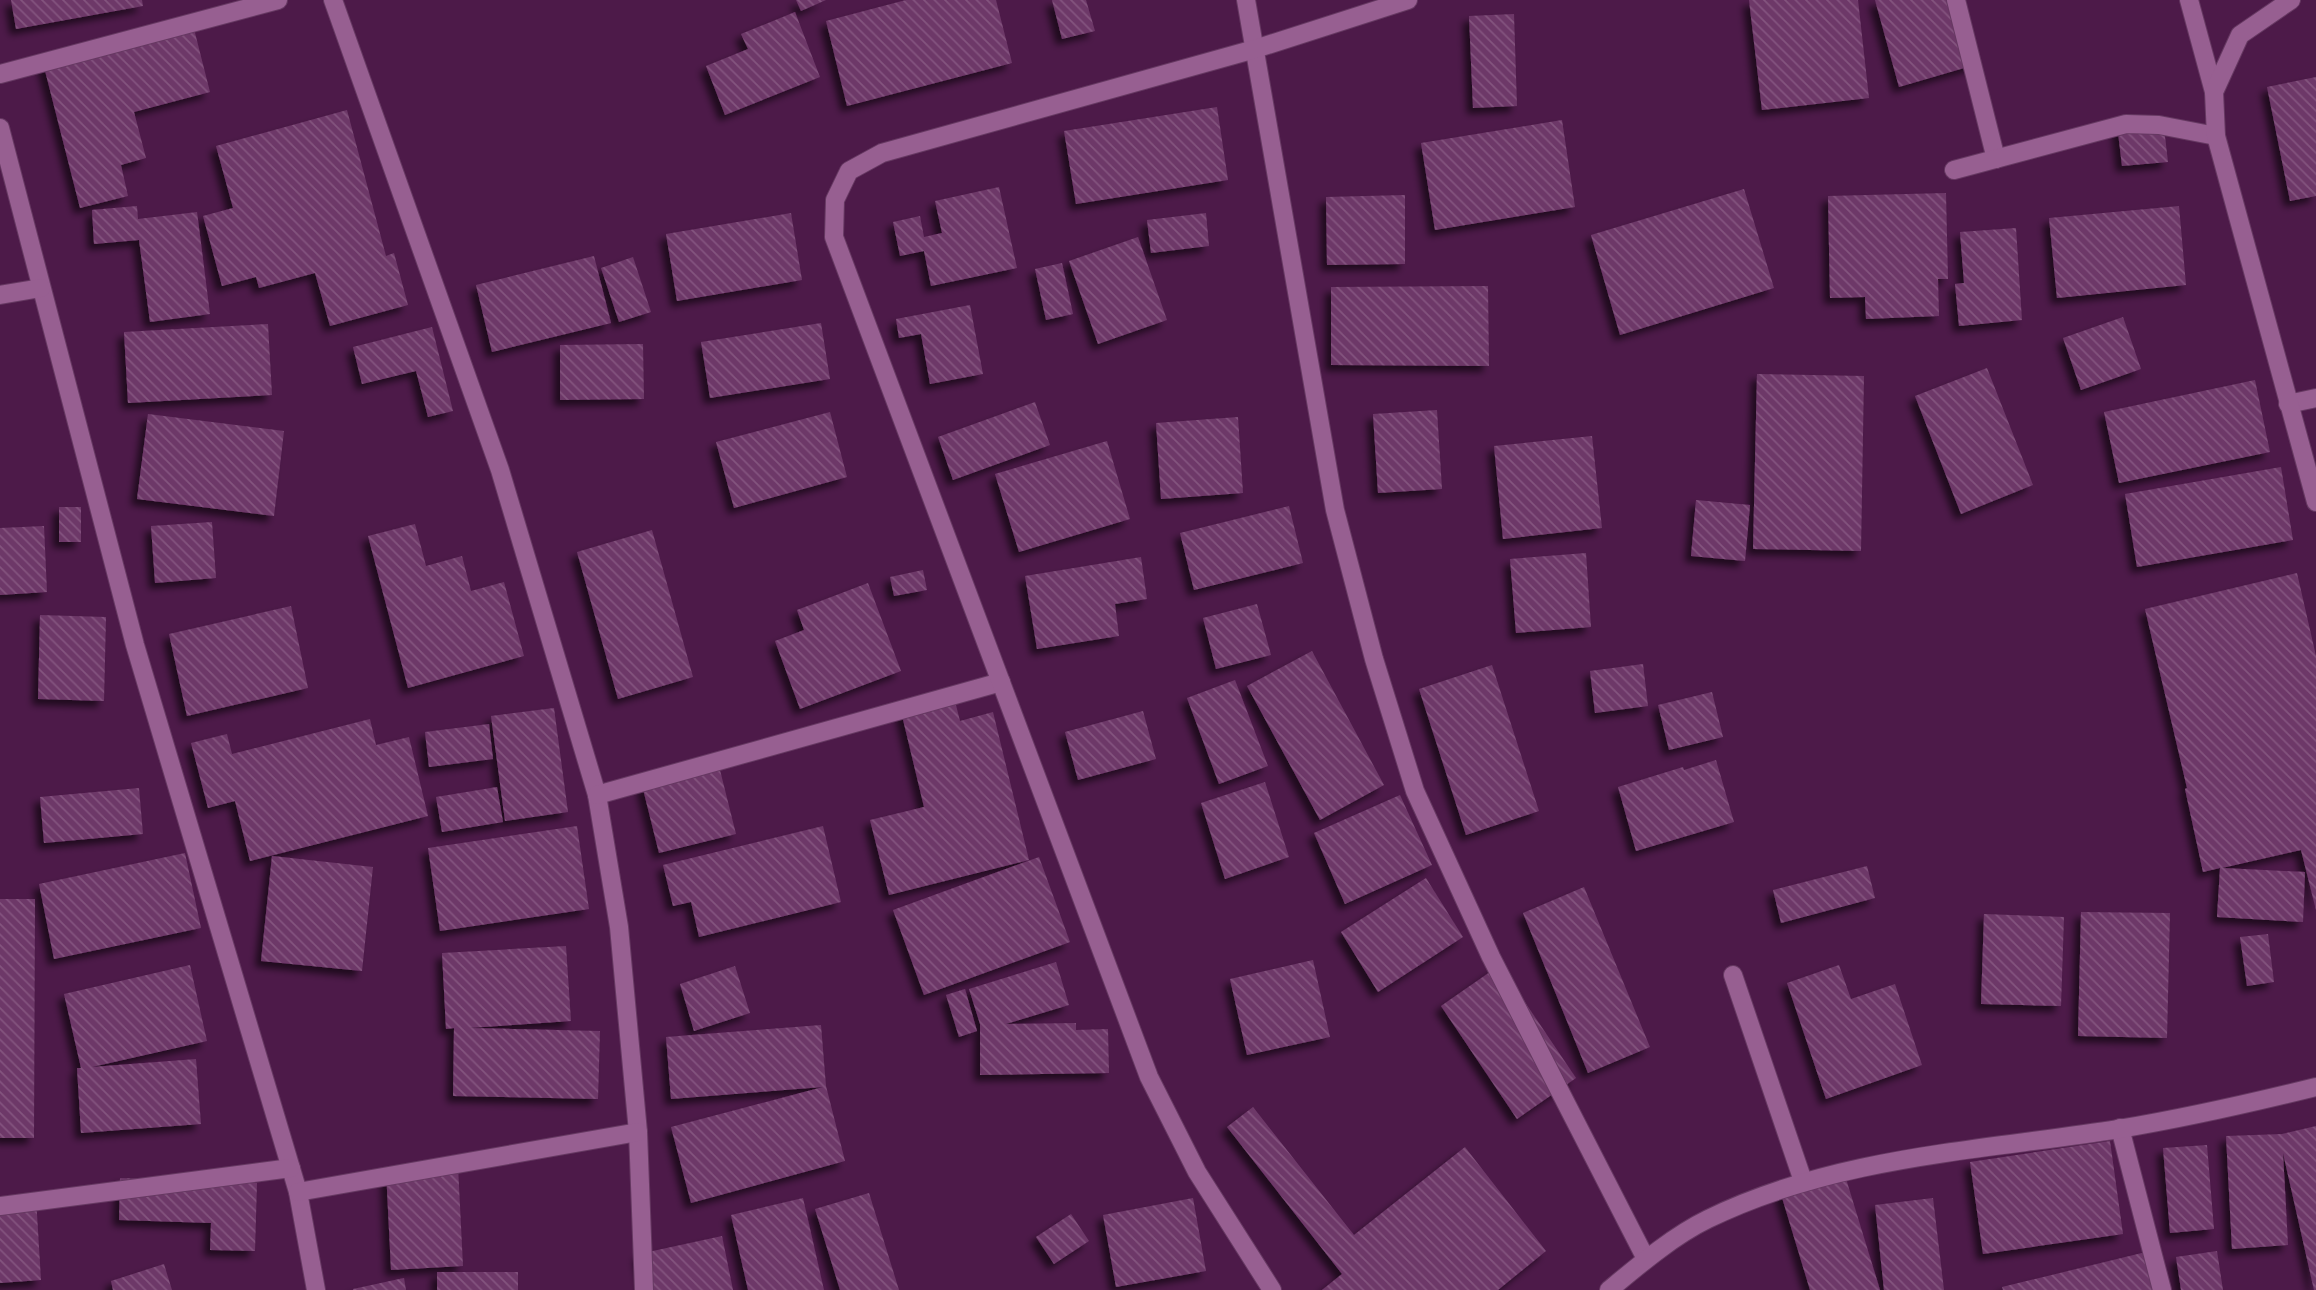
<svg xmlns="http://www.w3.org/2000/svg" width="2316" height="1290" viewBox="0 0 2316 1290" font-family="Montserrat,sans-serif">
<defs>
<pattern id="building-back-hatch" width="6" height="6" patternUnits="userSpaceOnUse" patternTransform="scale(1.75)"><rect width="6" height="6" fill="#6d3868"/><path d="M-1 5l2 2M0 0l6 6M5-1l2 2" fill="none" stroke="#83547e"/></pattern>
<filter id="shadow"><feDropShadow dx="-6" dy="6" stdDeviation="3.5" flood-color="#0009"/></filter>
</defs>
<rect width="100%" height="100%" fill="#4d1a49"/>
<g fill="url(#building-back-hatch)" filter="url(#shadow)">
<path d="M11,0h131l1,6 -127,23z"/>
<path d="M796,0h30l-25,11z"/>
<path d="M906,0h90l16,63 -165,43 -21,-85z"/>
<path d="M1052,0h34l9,31 -33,8z"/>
<path d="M1749,0h109l11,98 -107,12z"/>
<path d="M1875,0h85l18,64 -79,23z"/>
<path d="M795,12l25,65 -95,38 -19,-49 42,-17 -7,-15z"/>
<path d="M1514,14l3,92 -44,2 -4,-92z"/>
<path d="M191,17l19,75 -76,20 12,46 -25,7 7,31 -48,12 -39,-153z"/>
<path d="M2316,77v119l-26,5 -23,-114z"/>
<path d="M1217,107l11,73 -152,24 -12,-73z"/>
<path d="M347,110l39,146 8,-3 14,52 -78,21 -15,-53 -56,15 -3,-11 -34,9 -19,-70 30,-8 -17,-62z"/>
<path d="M2163,119l5,43 -46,4 -5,-42z"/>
<path d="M1562,120l13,87 -140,23 -14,-87z"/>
<path d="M999,187l18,81 -86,18 -7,-35 -24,5 -7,-34 27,-6 4,21 18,-4 -7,-32z"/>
<path d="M1744,189l30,99 -154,47 -29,-100z"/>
<path d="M1946,193l2,86h-10l1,37 -73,3 -1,-22 -35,1 -2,-102z"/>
<path d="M1405,195v69l-78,1 -1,-68z"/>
<path d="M137,206l1,13 59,-7 13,102 -60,8 -11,-82 -45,4 -2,-34z"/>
<path d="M2179,206l7,79 -129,13 -8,-80z"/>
<path d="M791,213l11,67 -125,21 -11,-67z"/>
<path d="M1206,213l3,33 -58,7 -4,-33z"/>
<path d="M2016,228l6,92 -63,6 -4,-42 9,-1 -4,-51z"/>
<path d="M1138,237l29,83 -69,24 -29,-83z"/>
<path d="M594,256l17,67 -119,29 -16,-67z"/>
<path d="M633,257l18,55 -32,10 -18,-54z"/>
<path d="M1062,263l11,51 -27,6 -11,-51z"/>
<path d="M1488,286l1,80 -158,-1v-78z"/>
<path d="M970,305l13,69 -53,10 -9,-50 -22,4 -3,-19z"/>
<path d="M2123,317l18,52 -60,21 -18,-52z"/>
<path d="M821,323l9,56 -120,19 -9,-56z"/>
<path d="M268,324l4,71 -144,8 -4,-71z"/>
<path d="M432,327l21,84 -25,6 -12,-46 -54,13 -9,-37z"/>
<path d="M643,344l1,55 -84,1v-55z"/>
<path d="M1987,368l46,117 -72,29 -46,-118z"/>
<path d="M1757,374l107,2 -3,175 -108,-2z"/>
<path d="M2255,380l15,72 -151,31 -15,-71z"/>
<path d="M1035,402l15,43 -97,35 -15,-43z"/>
<path d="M1437,410l5,79 -64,4 -5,-79z"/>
<path d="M830,412l17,65 -113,31 -18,-66z"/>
<path d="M148,414l136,17 -10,85 -137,-17z"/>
<path d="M1238,417l5,76 -82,6 -5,-76z"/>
<path d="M1592,436l10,92 -99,11 -9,-93z"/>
<path d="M1107,441l23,78 -111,33 -24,-78z"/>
<path d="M2281,467l12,73 -156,27 -12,-73z"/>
<path d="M1696,500l54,5 -5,56 -54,-5z"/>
<path d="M1289,506l14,57 -109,27 -14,-57z"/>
<rect x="59" y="507" width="22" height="35"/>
<path d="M212,522l4,56 -61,5 -4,-57z"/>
<path d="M415,524l11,42 36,-10 9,35 33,-9 20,74 -116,32 -40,-152z"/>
<path d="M44,526l3,66 -47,3v-67z"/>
<path d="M652,530l41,147 -75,22 -41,-147z"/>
<path d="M1586,553l5,74 -75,6 -6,-74z"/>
<path d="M1141,557l6,42 -32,5 4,32 -82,13 -12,-73z"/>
<path d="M923,570l4,20 -33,6 -4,-19z"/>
<path d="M2297,573l19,83v254l-15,-60 -79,18 83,4 -2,50 -86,-5 3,-49 -17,4 -18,-83 2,-1 -42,-179z"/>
<path d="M868,583l33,88 -101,38 -25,-68 29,-11 -7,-20z"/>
<path d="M1257,604l14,51 -55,14 -13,-51z"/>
<path d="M291,606l17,82 -121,28 -18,-82z"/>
<path d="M40,615l66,2 -2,84 -66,-2z"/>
<path d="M1312,651l72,134 -64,35 -73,-134z"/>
<path d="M1643,664l5,42 -53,7 -5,-42z"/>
<path d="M1492,665l47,146 -73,24 -47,-146z"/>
<path d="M1235,680l33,86 -49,18 -32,-86z"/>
<path d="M1712,692l11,45 -54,13 -11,-45z"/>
<path d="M953,693l7,28 33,-9 36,148 -140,35 -19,-75 54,-13 -24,-100z"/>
<path d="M554,708l14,104 -63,9 -14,-105z"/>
<path d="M1143,711l13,48 -78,21 -13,-48z"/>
<path d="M370,719l6,26 33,-8 19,79 -178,45 -15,-60 -27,7 -17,-65 36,-9 5,20z"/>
<path d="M489,724l4,35 -64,8 -4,-35z"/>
<path d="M1716,760l18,62 -98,29 -18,-64 65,-20 1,3z"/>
<path d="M719,766l17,68 -77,19 -17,-68z"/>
<path d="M1265,782l24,75 -64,22 -24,-76z"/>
<path d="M497,787l6,35 -61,10 -6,-35z"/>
<path d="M139,788l4,46 -99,9 -4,-46z"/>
<path d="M1400,795l32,70 -87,39 -31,-71z"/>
<path d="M577,826l12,83 -149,22 -12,-83z"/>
<path d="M823,826l18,76 -142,35 -8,-35 -18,4 -10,-41z"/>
<path d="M185,853l16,75 -147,31 -15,-75z"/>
<path d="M272,856l101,11 -11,104 -101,-10z"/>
<path d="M1039,857l31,85 -146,53 -31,-85z"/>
<path d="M1867,866l8,32 -94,25 -8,-33z"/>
<path d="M1426,878l37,59 -85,55 -37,-60z"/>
<path d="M1584,887l66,160 -62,26 -65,-160z"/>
<path d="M0,899h35l-1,239h-34z"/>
<path d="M2081,912l89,1 -3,125 -89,-2z"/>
<path d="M1984,914l80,3 -3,89 -80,-2z"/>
<path d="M2268,934l6,48 -27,4 -7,-49z"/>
<path d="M566,946l5,75 -102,7 131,3 -2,68 -145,-3 1,-68 -8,1 -4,-76z"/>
<path d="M1313,960l17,77 -83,18 -17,-76z"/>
<path d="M1056,962l13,43 -63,19 70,-1v7l32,-1 1,44 -129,2v-51l-11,-35z"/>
<path d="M190,965l17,76 -115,26 104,-8 5,65 -120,9 -4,-65h4l-17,-74z"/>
<path d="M1500,965l76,113 -59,41 -76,-113z"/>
<path d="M1839,965l12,34 44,-15 27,81 -96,34 -39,-116z"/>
<path d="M735,966l15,47 -56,18 -14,-47z"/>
<path d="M965,989l12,42 -18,6 -13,-42z"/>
<path d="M821,1025l5,61 19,75 -154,42 -20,-76 152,-40 -152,12 -5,-62z"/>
<path d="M1253,1107l101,128 111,-88 81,104 -48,39h-176l20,-16 -115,-147z"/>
<path d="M2316,1126v164h-2l-31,-137 5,92 -56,4 -6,-113 56,-2z"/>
<path d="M2110,1141l13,93 -140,20 -13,-92z"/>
<path d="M2207,1145l7,84 -44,4 -7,-85z"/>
<path d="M458,1166l5,100 -72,4 -5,-100z"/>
<path d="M1844,1172l36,118h-70l-30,-99z"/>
<path d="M120,1178l137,5 -2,68 -45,-1 1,-27 -92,-3z"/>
<path d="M869,1193l30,97h-59l-25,-81z"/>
<path d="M36,1197l5,83 -41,3v-83z"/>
<path d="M803,1198l21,92h-76l-17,-75z"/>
<path d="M1193,1198l13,73 -90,16 -13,-72z"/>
<path d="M1933,1198l11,92h-60l-9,-85z"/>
<path d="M1071,1214l18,27 -35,23 -18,-27z"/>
<path d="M722,1236l11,54h-87l-7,-36z"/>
<path d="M2150,1251l9,39h-156l-1,-3z"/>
<path d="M2217,1251l6,39h-42l-5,-33z"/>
<path d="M164,1264l8,26h-59l-2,-9z"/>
<rect x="437" y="1272" width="81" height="18"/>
<path d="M404,1278l2,12h-53v-1z"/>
</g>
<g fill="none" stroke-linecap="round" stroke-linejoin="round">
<g stroke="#663962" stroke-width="20">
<g id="minor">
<path d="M333,0l167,470 97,325 22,132 19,205 6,158"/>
<path d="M1246,0l89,510 39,149 41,132 76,166 155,302"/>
<path d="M1956,0l40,159"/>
<path d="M2189,0l25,92"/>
<path d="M0,74l278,-74"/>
<path d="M0,128l135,517 163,547 18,98"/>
<path d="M1954,170l172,-46 33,1 57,11"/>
<path d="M0,295l41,-7"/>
<path d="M2288,404l28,-6"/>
<path d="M597,795l404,-113"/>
<path d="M1733,975l70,206"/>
<path d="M2120,1128l42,162"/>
<path d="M298,1192l340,-60"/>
<path d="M0,1206l291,-38"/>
<path d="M1272,1290l-75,-118 -48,-95 -315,-840 1,-37 14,-29 33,-18 373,-104 153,-49"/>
</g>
</g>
<g stroke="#663962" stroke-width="20">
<g id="tertiary">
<path d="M2291,0l-51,35 -26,57 2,44 100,366"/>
<path d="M1609,1290c30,-25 64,-54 99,-71 129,-63 272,-68 411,-90 66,-11 132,-26 197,-42"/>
</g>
</g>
<use href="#minor" stroke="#975f91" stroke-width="18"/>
<use href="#tertiary" stroke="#975f91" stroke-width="18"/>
</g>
</svg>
